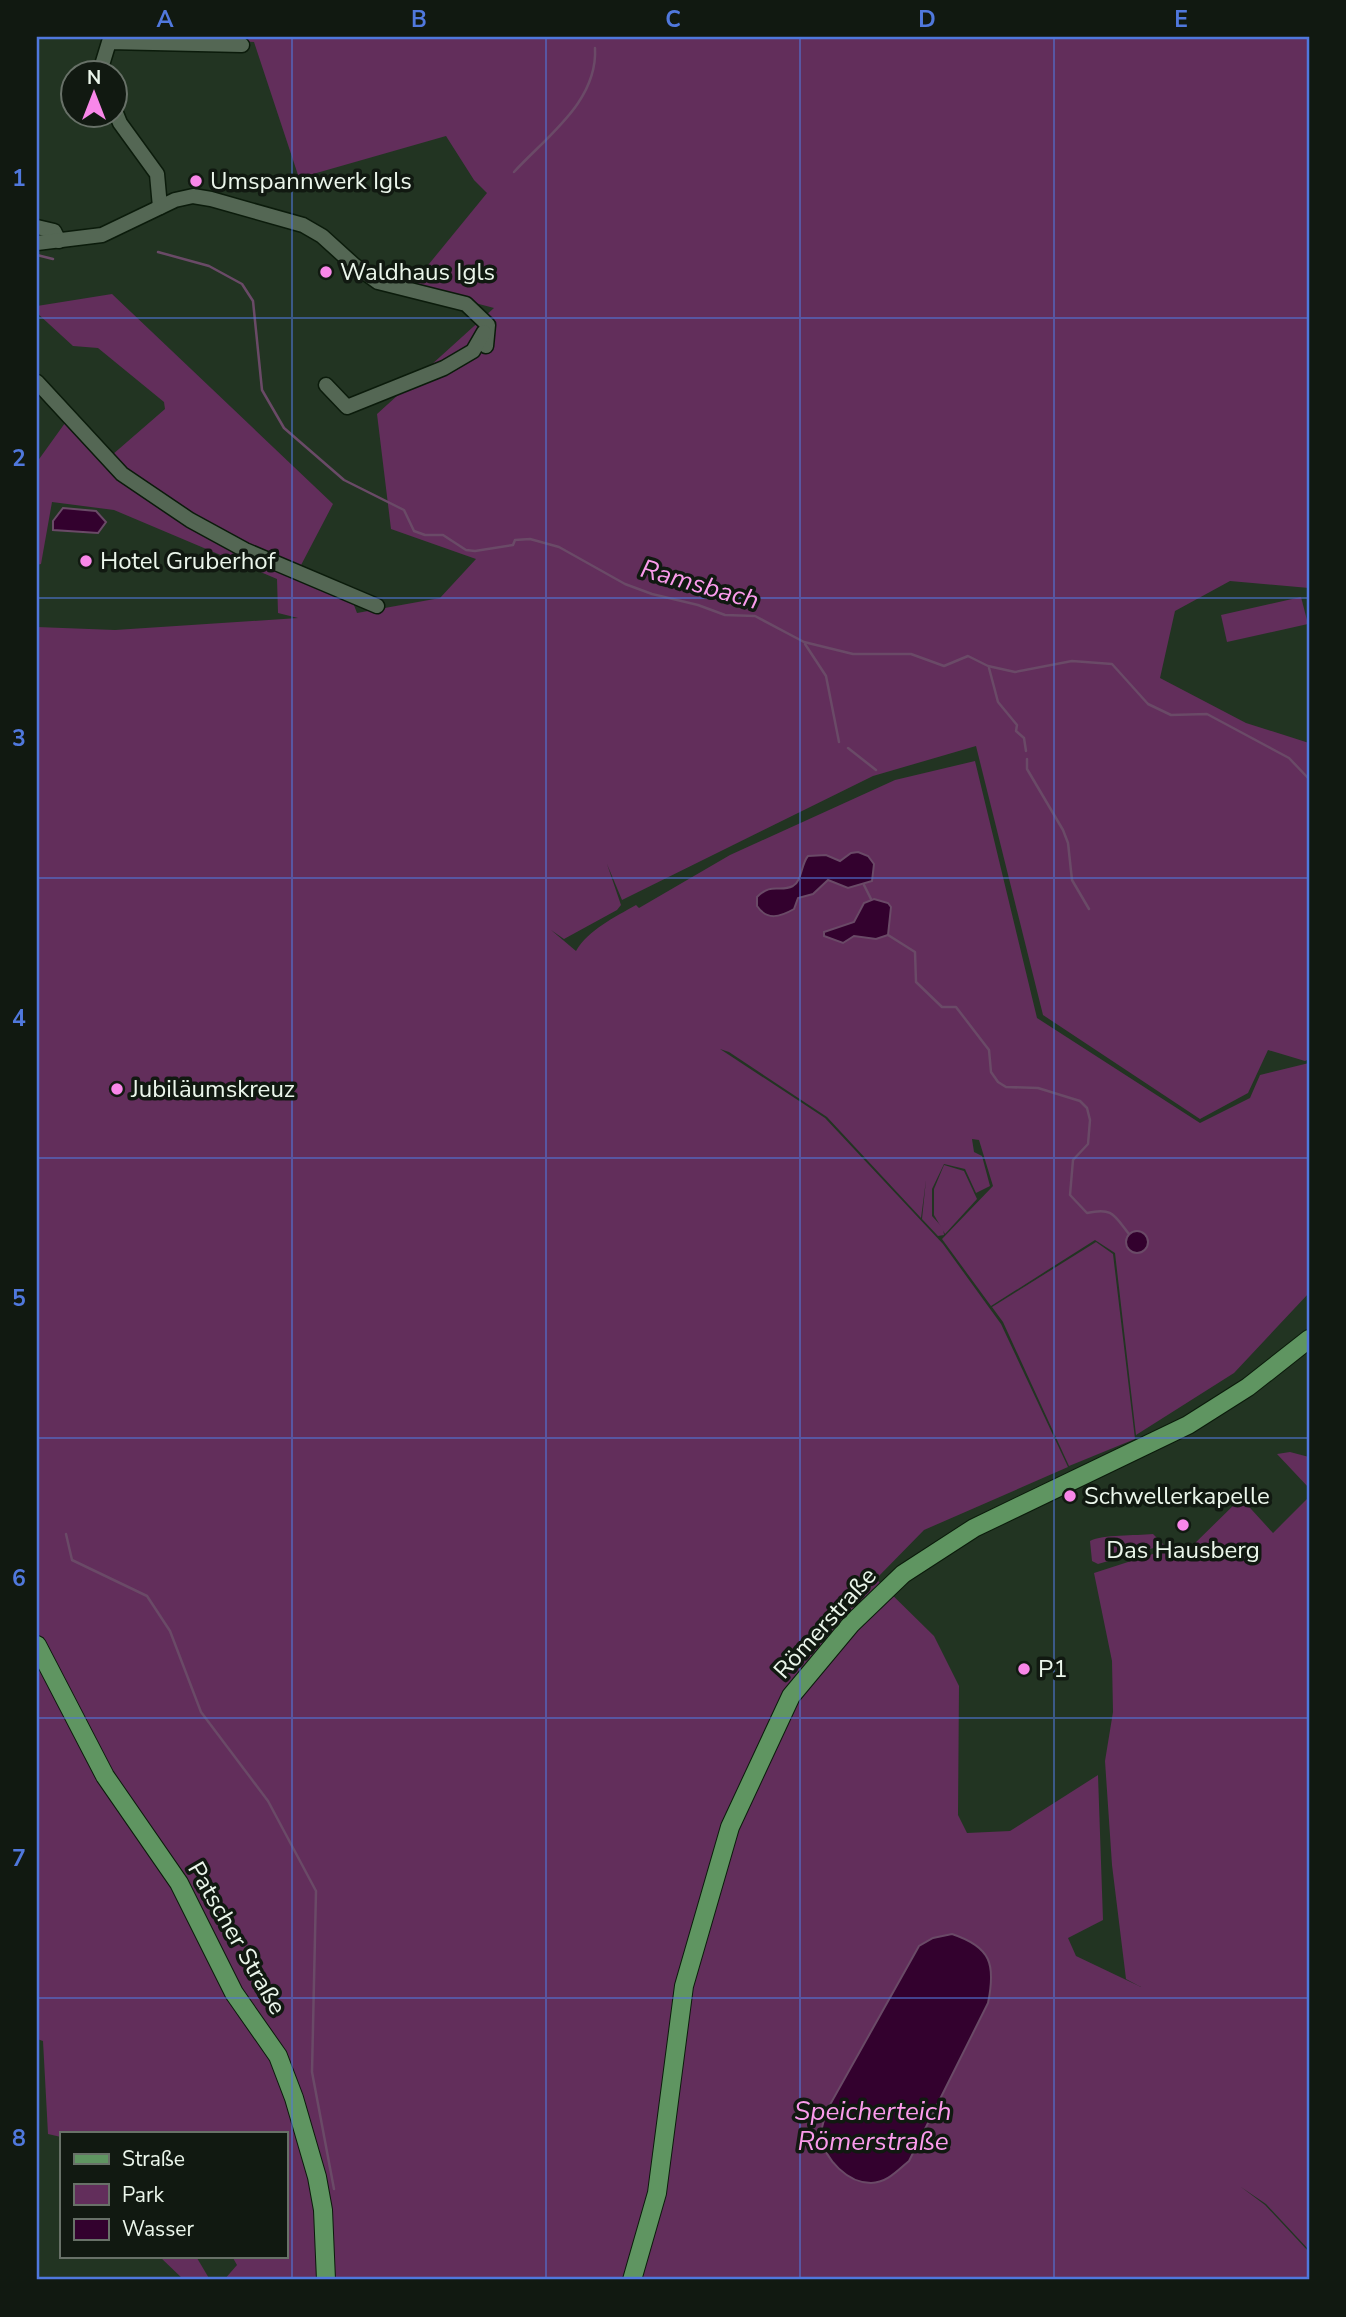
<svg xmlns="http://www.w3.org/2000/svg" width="1346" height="2317" viewBox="0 0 1346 2317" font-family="'Nunito Sans',sans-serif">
<rect width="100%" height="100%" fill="#223422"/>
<g fill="#622e5b">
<path d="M171,37h1138v551l-79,-7 -55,30 -15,67 86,45 63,20v316l-4,2 -37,-11 -20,43 -48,26 -157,-104 -67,-269 -103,30 -251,124 -15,-36 14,41 -4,5 -53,29 -13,-9 25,21c12,-21 39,-34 60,-46l3,3 91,-53 165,-75 80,-19 62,257 163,105 50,-25 10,-23 49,-12v230l-75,80 -98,62 -21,-182 -20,-13 -104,66 -49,-67 51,-53 -14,-46 -7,-1 2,13 8,4 8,30 -14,7 -11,-24 -21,-5 -12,25v27l11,12 1,7 -6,1 -16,-17 4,-39 -5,38 -94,-101 -98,-65 -9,-3 105,69 118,126 58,80 67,143 -144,63 -48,49 58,57 25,50 -1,129 9,18 43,-2 88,-56 5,145 -35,18 8,18 65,31 -15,-8 -14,-114 -7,-104 8,-49 -1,-51 -18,-88 68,-22 27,-2 52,-51 32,35 36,-36v753l-43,-46 -25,-17 24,18 44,47v28h-1085l13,-15 -4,-7 2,-2h50v-123h-224v4l-13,-3 -5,-93 -6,-2v-1412l78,3 183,-12 -20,-5 -1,-34 -163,-69 -62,-8 -11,62 -4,1v-103l28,-39 56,57 231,120 5,13 83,-15 36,-39 -85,-30 -14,-115 117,-106 -83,-22 76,-93 -13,-13 -28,-44 -147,42 -45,-136z"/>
<path d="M112,294l221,210 -34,65 -55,-23 -120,-75 -12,-16 53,-46 -1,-7 -66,-54 -25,-2 -36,-33v-7z"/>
<path d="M1301,597l7,27 -81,18 -6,-27z"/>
<path d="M944,1165l20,6 13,28 -32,35 -11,-19v-26z"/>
<path d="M1096,1242l17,12 22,185 -66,27 -66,-144 -11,-15z"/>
<path d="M1290,1452l19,5v31l-32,-34z"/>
<path d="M1153,1534l11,11 -66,19 -6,-3 -2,-20c13,-7 45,-5 63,-7z"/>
<path d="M159,2256l38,2 13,22h-26z"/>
</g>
<g fill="#33012e" stroke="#6a4a67" stroke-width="2">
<path d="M63,508l33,3 10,11 -8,11 -45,-3v-9z"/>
<path d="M858,852l10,4 6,8 -2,17 -24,7 -20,-8 -15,14 -15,4 -4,11c-14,8 -27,12 -37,-3v-9c15,-15 22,-4 36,-11 9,-5 8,-22 15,-30l18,-1 14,6 11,-8z"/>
<path d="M874,899l14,4 3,4 -3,28 -12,4 -22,-3 -11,7 -19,-7v-4l30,-10 10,-19z"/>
<circle cx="1137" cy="1242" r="11"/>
<path d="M952,1934c39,13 44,30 36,69l-79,158c-11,9 -22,22 -38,22 -23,0 -46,-23 -50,-46 -1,-7 4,-19 6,-27l92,-164 14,-8z"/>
</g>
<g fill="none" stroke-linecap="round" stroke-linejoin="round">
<g stroke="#6a4a67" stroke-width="2.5">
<path d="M514,172c33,-36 84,-71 81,-124"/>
<path d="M158,252l51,14 33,18 11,17 9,89 22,38 60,52 60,30 10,21 11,4h18l23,15 9,1 38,-6 2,-5 15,-1 29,8 66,37 27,10 46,11 27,10 30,1 49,26 49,12h58l33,12 24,-10 20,10 27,6 57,-11 40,3 36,40 23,11 36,-1 82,44 20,21"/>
<path d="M37,255l16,4"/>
<path d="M805,644l21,32 13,66"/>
<path d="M989,668l9,34 19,23 -1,6 8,7 2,13"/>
<path d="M848,748l28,22"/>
<path d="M1027,759v10l36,61 5,13 4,37 17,29"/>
<path d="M864,885l7,14"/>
<path d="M888,935l27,17 1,30 26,25h14l33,43 2,22 7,10 8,5 32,1 42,13 7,7 3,12 -2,24 -15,16 -3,35 17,18c26,-6 27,2 42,21"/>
<path d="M66,1534l6,26 75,36 23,35 31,81 67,89 48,90 -4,181 22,117"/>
</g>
<g stroke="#0b1b0b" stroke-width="17">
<g id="minor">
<path d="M105,74l-3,-9 7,-23 133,3"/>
<path d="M116,113l4,10 37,51 3,33"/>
<path d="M37,227l17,4 5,10"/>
<path d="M37,243l65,-8 73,-35 18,-4 18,3 92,26 19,11 32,29 24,17 88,22 22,21 -2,21"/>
<path d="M37,382l85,92 68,46 55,30 132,56"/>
<path d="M326,385l21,22 97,-39 29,-17 11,-19"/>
</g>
</g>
<g stroke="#0b1b0b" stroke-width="20">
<g id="major">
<path d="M37,1645l68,131 74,107 55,110 44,63 16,42 23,79 6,33 3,70"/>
<path d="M632,2280l25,-87 27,-207 46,-159 61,-131 60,-72 52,-50 71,-46 214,-103 60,-38 61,-48"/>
</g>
</g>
<use href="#minor" stroke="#546754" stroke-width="14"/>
<use href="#major" stroke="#5f9561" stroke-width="18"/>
</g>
<path fill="none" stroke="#5078dd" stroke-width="2" stroke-opacity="0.55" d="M292,37v2243M546,37v2243M800,37v2243M1054,37v2243M37,318h1272M37,598h1272M37,878h1272M37,1158h1272M37,1438h1272M37,1718h1272M37,1998h1272"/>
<g fill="#f987e9" stroke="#111911" stroke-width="2.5">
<circle cx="196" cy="181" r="7"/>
<circle cx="326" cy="272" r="7"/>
<circle cx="86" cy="561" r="7"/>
<circle cx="117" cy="1089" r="7"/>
<circle cx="1070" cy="1496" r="7"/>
<circle cx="1183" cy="1525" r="7"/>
<circle cx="1024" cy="1669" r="7"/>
</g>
<g text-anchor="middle" stroke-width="7" stroke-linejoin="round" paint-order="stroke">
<g font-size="24" fill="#ebf6eb" stroke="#111911" text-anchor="start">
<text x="210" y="189">Umspannwerk Igls</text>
<text x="340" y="280">Waldhaus Igls</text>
<text x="100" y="569">Hotel Gruberhof</text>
<text x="131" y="1097">Jubiläumskreuz</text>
<text x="1084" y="1504">Schwellerkapelle</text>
<text x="1183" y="1558" text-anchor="middle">Das Hausberg</text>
<text x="1038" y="1677">P1</text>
</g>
<g font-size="24" fill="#ebf6eb" stroke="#111911">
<text transform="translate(825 1623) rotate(-48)" y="8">Römerstraße</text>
<text transform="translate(237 1938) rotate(60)" y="8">Patscher Straße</text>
</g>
<g font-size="26" font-style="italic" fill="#fb9bec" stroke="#111911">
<text transform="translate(700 584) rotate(16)" y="9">Ramsbach</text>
<text x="873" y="2120">Speicherteich<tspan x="873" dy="30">Römerstraße</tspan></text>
</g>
</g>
<rect width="1346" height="2317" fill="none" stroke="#111911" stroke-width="77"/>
<rect x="60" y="2132" width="228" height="126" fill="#111911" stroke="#687168" stroke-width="2"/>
<rect x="74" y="2154" width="35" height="10" fill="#5f9561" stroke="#687168" stroke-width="2"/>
<text x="122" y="2166" font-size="21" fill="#ebf6eb">Straße</text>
<rect x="74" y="2184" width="35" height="21" fill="#622e5b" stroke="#687168" stroke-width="2"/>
<text x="122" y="2202" font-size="21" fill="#ebf6eb">Park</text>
<rect x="74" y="2219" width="35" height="21" fill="#33012e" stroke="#687168" stroke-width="2"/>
<text x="122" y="2236" font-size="21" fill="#ebf6eb">Wasser</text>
<g transform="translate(94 94)"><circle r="33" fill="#111911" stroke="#687168" stroke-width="2"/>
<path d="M0-5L12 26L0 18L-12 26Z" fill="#f987e9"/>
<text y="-10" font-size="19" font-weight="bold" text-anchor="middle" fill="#ebf6eb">N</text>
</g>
<rect x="38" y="38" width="1270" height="2240" fill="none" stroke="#5078dd" stroke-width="2.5"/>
<g font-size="23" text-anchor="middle" font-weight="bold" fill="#5078dd">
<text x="165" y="27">A</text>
<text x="419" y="27">B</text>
<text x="673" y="27">C</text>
<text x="927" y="27">D</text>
<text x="1181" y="27">E</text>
<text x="19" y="186">1</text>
<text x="19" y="466">2</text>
<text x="19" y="746">3</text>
<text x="19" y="1026">4</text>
<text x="19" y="1306">5</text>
<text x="19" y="1586">6</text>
<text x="19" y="1866">7</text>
<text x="19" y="2146">8</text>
</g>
</svg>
